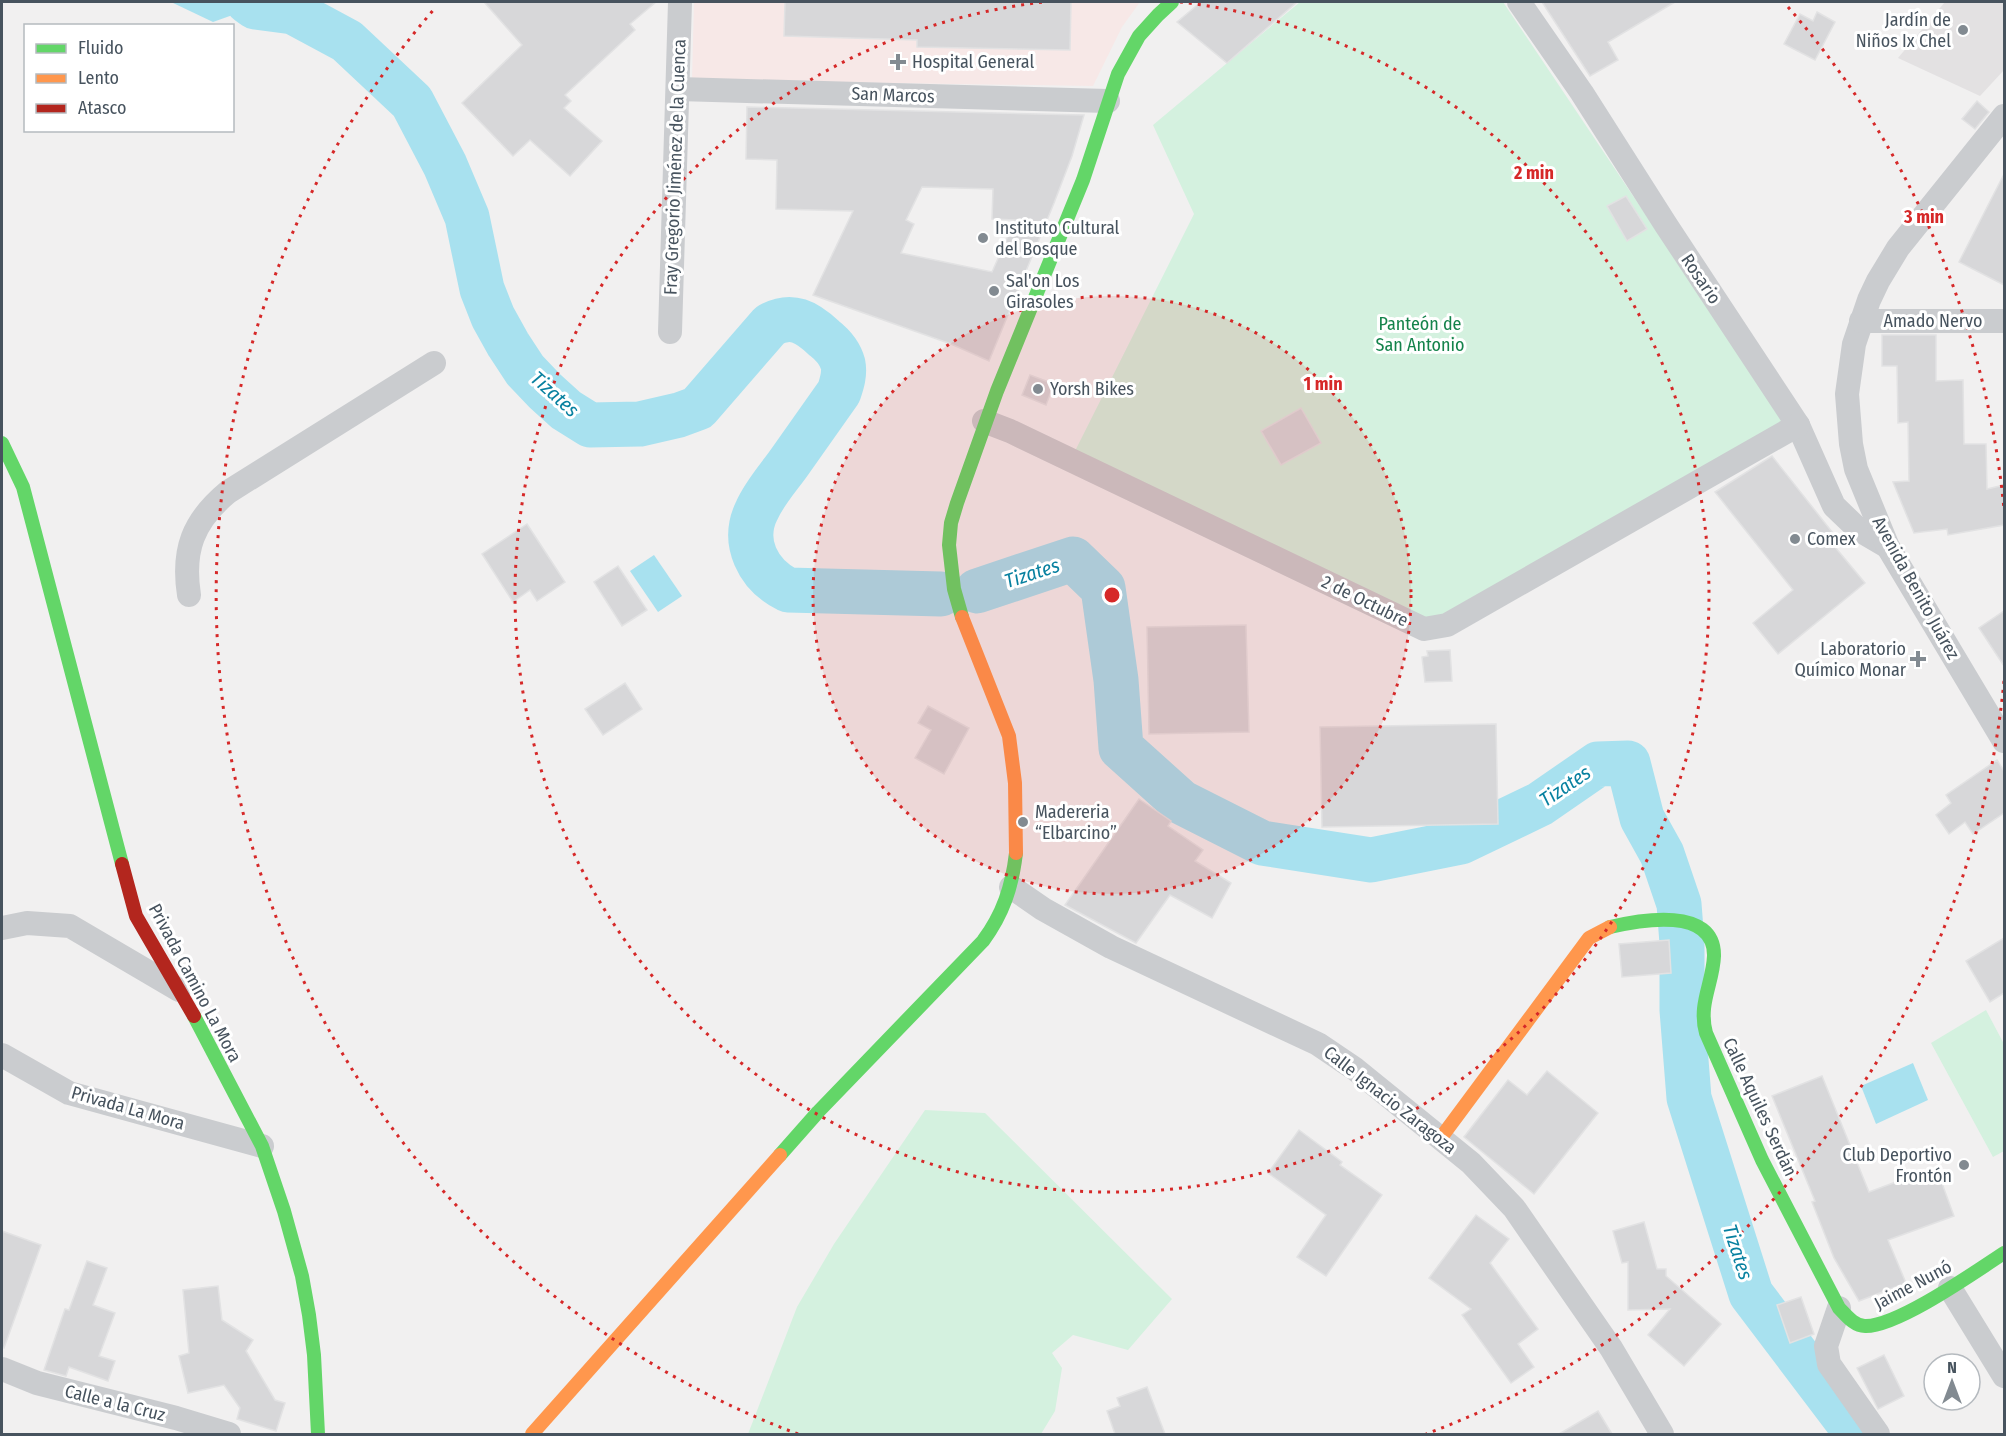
<svg xmlns="http://www.w3.org/2000/svg" width="2006" height="1436" viewBox="0 0 2006 1436" font-family="'Fira Sans Condensed',sans-serif">
<rect width="100%" height="100%" fill="#f1f0f0"/>
<path fill="#e3e1e2" d="M1945,2h59v68l-24,26 -82,-38z"/>
<path fill="#f7e8e7" d="M694,2h446l-18,25 -29,59 -401,-6z"/>
<g fill="#d4f1df">
<path d="M1300,2h203l283,422 -356,197 -356,-168 120,-239 -41,-89z"/>
<path d="M1986,1010l18,34v107l-11,6 -62,-114z"/>
<path d="M925,1110l60,3 187,186 -44,51 -55,-15 -21,18 10,15 -7,43 -14,23h-293l49,-127 37,-63z"/>
</g>
<g fill="#a8e1ef">
<path d="M171,2h75l9,5 -42,15z"/>
<path d="M654,555l28,41 -24,16 -28,-41z"/>
<path d="M1913,1063l15,37 -52,24 -15,-38z"/>
</g>
<g fill="none" stroke-linecap="round" stroke-linejoin="round">
<g stroke="#a8e1ef" stroke-width="45">
<path d="M248,2l7,5 38,5 54,29 65,61 33,63 22,52 15,72 11,28 15,27 17,26 20,21 21,19 24,15 50,-1 39,-9 19,-7 72,-83c22,-12 37,-3 54,13 9,7 16,15 19,26 2,10 -1,19 -4,28 -16,23 -32,45 -48,68 -11,16 -26,32 -34,50 -16,32 1,65 31,80l153,4"/>
<path d="M977,591l96,-32 30,29 13,92 5,68 60,54 81,41 109,17 90,-18 79,-38 58,-40 30,-1 14,55 20,36 17,50 3,39v67l7,88 62,196 106,140"/>
</g>
</g>
<g fill="#d7d7d9" stroke="#e2e2e3" stroke-width="1.5" fill-rule="evenodd">
<path d="M484,2h172l-26,22 5,6 -70,65 6,6 -7,7 38,33 -32,35 -40,-36 -17,16 -51,-53 60,-58z"/>
<path d="M785,2h286l-1,48 -153,-3v-7l-133,-4z"/>
<path d="M1201,2h96l-70,61 -50,-41z"/>
<path d="M1542,2h133l-67,40 10,18 -28,16z"/>
<path d="M1817,12l18,10 -20,38 -31,-16 16,-30 13,7z"/>
<path d="M1977,101l12,11 -14,17 -13,-10z"/>
<path d="M747,107l337,8 -12,41 -18,47 -65,158 -38,-17 -138,-49 40,-84 -77,-2 1,-49 -31,-1zM922,187l71,2 -1,30 23,1 -23,52 -91,-19 13,-29 -8,-4z"/>
<path d="M2004,174v111l-45,-23z"/>
<path d="M1626,196l21,33 -20,12 -20,-35z"/>
<path d="M1882,335h54v46l27,-1 1,64h22l1,45 17,-4v40l-56,10 -1,-6 -33,4 -21,-51 16,-1 -1,-59 -10,1 -1,-57h-15z"/>
<path d="M1030,375l24,9 -8,21 -24,-10z"/>
<path d="M1301,408l20,35 -40,22 -20,-34z"/>
<path d="M1772,456l68,86 -5,5 30,36 -87,71 -25,-31 40,-33 -78,-98z"/>
<path d="M527,524l38,58 -28,19 -7,-11 -17,12 -31,-48z"/>
<path d="M618,566l29,44 -25,16 -28,-44z"/>
<path d="M2004,611v55l-25,-38z"/>
<path d="M1246,625l3,107 -100,2 -2,-107z"/>
<path d="M1450,650l2,31 -27,1 -3,-25 6,-1 -1,-5z"/>
<path d="M625,683l17,26 -39,26 -18,-26z"/>
<path d="M928,706l41,22 -25,46 -29,-16 16,-28 -13,-7z"/>
<path d="M1496,724l2,100 -176,3 -2,-100z"/>
<path d="M1997,760l7,11v42l-31,21 -8,-12 -16,12 -13,-19 15,-12 -5,-8z"/>
<path d="M1139,799l32,22 -3,5 35,24 -8,11 36,22 -19,35 -42,-23 -34,48 -71,-38z"/>
<path d="M2004,938v55l-14,9 -24,-41z"/>
<path d="M1669,940l2,33 -49,4 -3,-33z"/>
<path d="M1547,1071l51,42 -64,81 -70,-57 44,-57 19,15z"/>
<path d="M1822,1076l47,116 67,-25 18,49 -66,24 18,43 -47,18 -25,-43 -22,-56 3,-1 -43,-105z"/>
<path d="M1299,1130l43,32 -2,3 42,30 -56,81 -29,-19 29,-42 -58,-42z"/>
<path d="M1476,1215l33,24 -19,24 48,66 -20,15 16,23 -23,16 -49,-68 9,-6 -42,-31z"/>
<path d="M1644,1222l13,47h9v7l55,48 -37,42 -36,-31 22,-26 -42,1v-48l-6,1 -9,-32z"/>
<path d="M2,1231l39,14 -37,103 -2,-1z"/>
<path d="M87,1261l20,7 -14,37 22,8 -16,43 16,5 -7,20 -39,-14 -3,9 -22,-6 21,-61 4,1z"/>
<path d="M218,1286l4,34 31,20 -7,11 29,49 10,3 -9,28 -39,-12 3,-11 -16,-23 -36,8 -9,-37 10,-3 -6,-63z"/>
<path d="M1801,1297l13,37 -24,9 -13,-38z"/>
<path d="M1884,1355l20,41 -26,13 -21,-41z"/>
<path d="M1147,1387l18,47h-50l-8,-23 13,-5 -3,-8z"/>
<path d="M1598,1411l14,23h-53z"/>
</g>
<g fill="none" stroke-linecap="round" stroke-linejoin="round">
<g stroke="#cacccf" stroke-width="24">
<path d="M1519,2l63,91 84,132 132,200 36,81 25,24 29,17"/>
<path d="M678,89l430,12"/>
<path d="M2004,116l-106,132 -20,33 -9,19 -15,44 -7,50 4,50 5,25 32,78 116,194"/>
<path d="M1861,321h143"/>
<path d="M670,332l10,-330"/>
<path d="M984,421l26,10 414,198 23,-4 351,-200"/>
<path d="M189,595c-7,-45 4,-74 39,-103l206,-129"/>
<path d="M1011,887l32,22 68,38 207,97 37,25 116,94 43,45 97,140 51,86"/>
<path d="M2,928l25,-5 43,3 109,64"/>
<path d="M2,1055l67,38 193,53"/>
<path d="M1950,1288l54,88"/>
<path d="M1839,1308l-13,38 3,18 49,70"/>
<path d="M2,1369l35,14 139,35 53,16"/>
</g>
<g stroke="#63d668" stroke-width="14">
<path d="M2,443l21,44 99,377"/>
<path d="M962,617l-8,-28 -5,-44 2,-22 6,-20 40,-112 86,-211 35,-106 21,-38 19,-21 14,-13"/>
<path d="M1610,927c30,-7 105,-21 104,29 -1,27 -16,48 -8,77l56,127 77,148c7,7 15,18 26,18 32,1 110,-54 139,-73"/>
<path d="M194,1016l68,130 22,65 18,65 7,39 5,40 4,79"/>
<path d="M780,1155l38,-43 165,-171c20,-27 29,-54 33,-88"/>
</g>
<g stroke="#ff974d" stroke-width="14">
<path d="M962,617l47,119 6,47 1,70"/>
<path d="M1440,1139l149,-201 21,-11"/>
<path d="M532,1434l248,-279"/>
</g>
<path stroke="#b3261e" stroke-width="14" d="M122,864l14,52 58,100"/>
</g>
<circle cx="1112" cy="595" r="299" fill="#d62828" fill-opacity=".12"/>
<g fill="none" stroke="#d62828" stroke-width="3" stroke-dasharray="3 6">
<circle cx="1112" cy="595" r="299"/>
<path d="M1180 2A597 597 0 1 1 1044 2"/>
<path d="M2004 681A896 896 0 0 1 1426 1434M798 1434A896 896 0 0 1 436 7M1788 7A896 896 0 0 1 2004 509"/>
</g>
<g fill="#828a91" stroke="#fff" stroke-width="2">
<circle cx="1963" cy="30" r="6"/>
<path d="M895 53h6v6h6v6h-6v6h-6v-6h-6v-6h6z"/>
<circle cx="983" cy="238" r="6"/>
<circle cx="994" cy="291" r="6"/>
<circle cx="1038" cy="389" r="6"/>
<circle cx="1795" cy="539" r="6"/>
<path d="M1915 650h6v6h6v6h-6v6h-6v-6h-6v-6h6z"/>
<circle cx="1023" cy="822" r="6"/>
<circle cx="1964" cy="1165" r="6"/>
</g>
<g text-anchor="middle" stroke-width="6" stroke-linejoin="round" paint-order="stroke">
<g font-size="18" fill="#47535e" stroke="#fff" text-anchor="start">
<text x="1951" y="26" text-anchor="end">Jardín de<tspan x="1951" dy="21">Niños Ix Chel</tspan></text>
<text x="912" y="68">Hospital General</text>
<text x="995" y="234">Instituto Cultural<tspan x="995" dy="21">del Bosque</tspan></text>
<text x="1006" y="287">Sal'on Los<tspan x="1006" dy="21">Girasoles</tspan></text>
<text x="1050" y="395">Yorsh Bikes</text>
<text x="1807" y="545">Comex</text>
<text x="1906" y="655" text-anchor="end">Laboratorio<tspan x="1906" dy="21">Químico Monar</tspan></text>
<text x="1035" y="818">Madereria<tspan x="1035" dy="21">“Elbarcino”</tspan></text>
<text x="1952" y="1161" text-anchor="end">Club Deportivo<tspan x="1952" dy="21">Frontón</tspan></text>
</g>
<g font-size="18" fill="#47535e" stroke="#fff">
<text transform="translate(893 95) rotate(2)" y="6">San Marcos</text>
<text transform="translate(675 167) rotate(-88)" y="6">Fray Gregorio Jiménez de la Cuenca</text>
<text transform="translate(1701 279) rotate(56)" y="6">Rosario</text>
<text x="1933" y="327">Amado Nervo</text>
<text transform="translate(1916 588) rotate(61)" y="6">Avenida Benito Juárez</text>
<text transform="translate(1365 601) rotate(26)" y="6">2 de Octubre</text>
<text transform="translate(195 983) rotate(62)" y="6">Privada Camino La Mora</text>
<text transform="translate(1390 1100) rotate(38)" y="6">Calle Ignacio Zaragoza</text>
<text transform="translate(1760 1107) rotate(65)" y="6">Calle Aquiles Serdán</text>
<text transform="translate(128 1108) rotate(16)" y="6">Privada La Mora</text>
<text transform="translate(1913 1285) rotate(-28)" y="6">Jaime Nunó</text>
<text transform="translate(115 1403) rotate(14)" y="6">Calle a la Cruz</text>
</g>
<g font-size="18" fill="#14834b" stroke="#fff">
<text x="1420" y="330">Panteón de<tspan x="1420" dy="21">San Antonio</tspan></text>
</g>
<g font-size="20" font-style="italic" fill="#0881a0" stroke="#fff">
<text transform="translate(555 394) rotate(42)" y="7">Tizates</text>
<text transform="translate(1032 573) rotate(-18)" y="7">Tizates</text>
<text transform="translate(1565 786) rotate(-34)" y="7">Tizates</text>
<text transform="translate(1738 1252) rotate(72)" y="7">Tizates</text>
</g>
</g>
<circle cx="1112" cy="595" r="9" fill="#d62828" stroke="#fff" stroke-width="3"/>
<g font-size="18" text-anchor="middle" font-weight="bold" fill="#d62828" stroke="#fff" stroke-width="6" stroke-linejoin="round" paint-order="stroke">
<text x="1534" y="179">2 min</text>
<text x="1924" y="223">3 min</text>
<text x="1323" y="390">1 min</text>
</g>
<rect width="2006" height="1436" fill="none" stroke="#47535e" stroke-width="6"/>
<rect x="24" y="24" width="210" height="108" fill="#ffffff" stroke="#b5babf" stroke-width="1.5"/>
<rect x="36" y="44" width="30" height="9" fill="#63d668" stroke="#b5babf" stroke-width="1.5"/>
<text x="78" y="54" font-size="18" fill="#47535e">Fluido</text>
<rect x="36" y="74" width="30" height="9" fill="#ff974d" stroke="#b5babf" stroke-width="1.5"/>
<text x="78" y="84" font-size="18" fill="#47535e">Lento</text>
<rect x="36" y="104" width="30" height="9" fill="#b3261e" stroke="#b5babf" stroke-width="1.5"/>
<text x="78" y="114" font-size="18" fill="#47535e">Atasco</text>
<g transform="translate(1952 1382)"><circle r="28" fill="#ffffff" stroke="#b5babf" stroke-width="1.5"/>
<path d="M0-4.5L10 22L0 15L-10 22Z" fill="#828a91"/>
<text y="-9" font-size="16" font-weight="bold" text-anchor="middle" fill="#47535e">N</text>
</g>
</svg>
